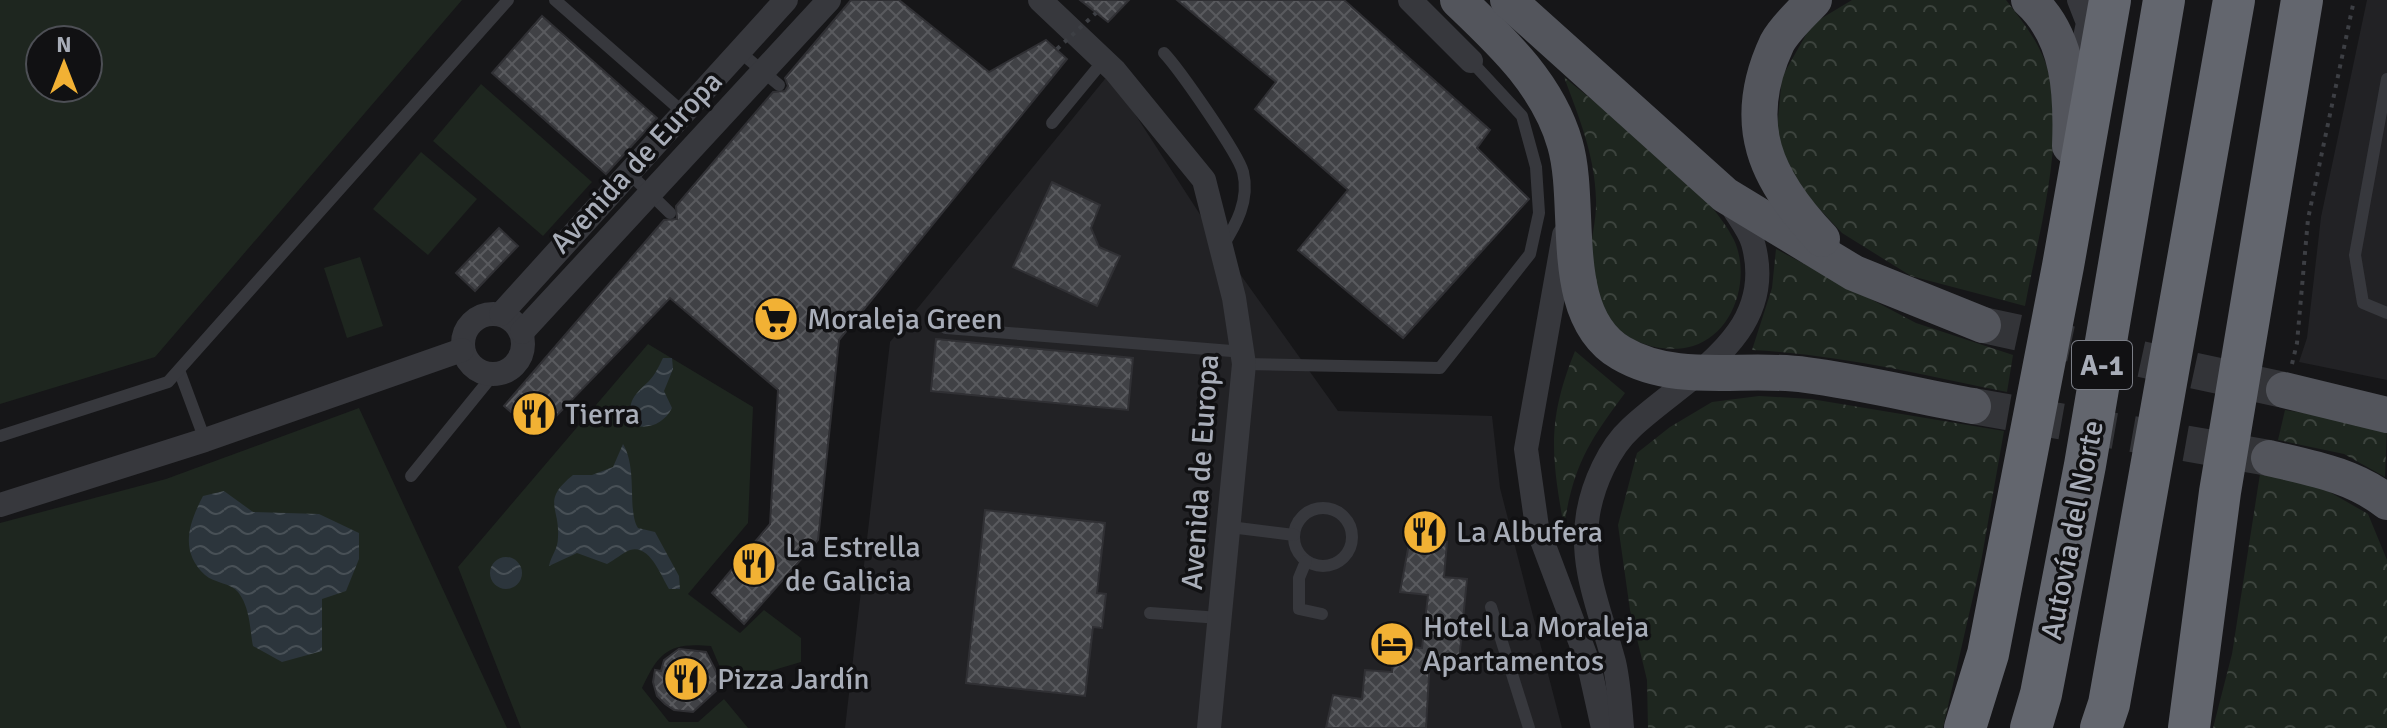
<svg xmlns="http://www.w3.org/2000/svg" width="2387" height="728" viewBox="0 0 2387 728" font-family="Signika,sans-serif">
<defs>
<pattern id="forest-crowns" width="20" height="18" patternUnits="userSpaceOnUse" patternTransform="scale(2)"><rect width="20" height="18" fill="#1e261f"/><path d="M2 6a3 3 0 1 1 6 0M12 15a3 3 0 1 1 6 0" fill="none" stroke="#3c433d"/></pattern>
<pattern id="water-waves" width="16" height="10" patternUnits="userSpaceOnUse" patternTransform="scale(2)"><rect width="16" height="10" fill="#2c353c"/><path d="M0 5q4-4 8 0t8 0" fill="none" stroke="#485056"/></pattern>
<pattern id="building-cross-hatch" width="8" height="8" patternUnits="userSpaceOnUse" patternTransform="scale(2)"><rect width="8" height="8" fill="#404145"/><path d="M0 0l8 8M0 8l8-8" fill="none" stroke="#595a5e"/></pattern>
</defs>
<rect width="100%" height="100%" fill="#161618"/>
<g fill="#222225">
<path d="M2367,0h20v380l-88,-18 8,-24 14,-121z"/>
<path d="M1109,74l116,179 113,158 154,5 8,72 62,240h-717l45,-386z"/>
</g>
<g fill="#1e261f" fill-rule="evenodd">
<path d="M0,0h462l-307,357 -155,47zM40,40h48v48h-48z"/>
<path d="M481,84l111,98 -49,54 -110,-95z"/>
<path d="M421,152l56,47 -49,56 -55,-46z"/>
<path d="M360,257l23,69 -36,12 -23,-70z"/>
<path d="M648,344l105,63 -5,116 -60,71 52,39 24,-23 37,28v24l-34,10h-45l-11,-26c-41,-4 -52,5 -69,42l27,34h29l26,-23 24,29h-227l-63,-161z"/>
<path d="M359,408l148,320h-507v-205l166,-44z"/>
</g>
<g fill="url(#forest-crowns)">
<path d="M1852,0h154c18,23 36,46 43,74 17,64 -12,167 -24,232l-114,-30 -69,-43 -44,-47 -22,-46 6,-63 30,-53z"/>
<path d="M1564,77c47,39 145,110 170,163 17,37 1,93 -41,106 -41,12 -91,-15 -102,-55 -8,-30 6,-61 5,-91 -1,-44 -17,-83 -32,-123z"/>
<path d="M1776,249l140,74 97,32 -6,37c-84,-17 -169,-38 -255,-42l20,-62z"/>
<path d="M1575,351l50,42c-36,48 -52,73 -61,134 -13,-72 -17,-107 11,-176z"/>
<path d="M1759,396l52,3 193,32 -23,131 -38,166h-295l-1,-48 -17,-70 -12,-85 19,-72 33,-26 42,-25z"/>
<path d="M2285,410l102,16 -2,51 -41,-23 -66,-14z"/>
<path d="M2260,474l61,13 47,27 19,46v168h-174l19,-74z"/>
</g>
<g fill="url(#water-waves)">
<path d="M663,358h9l1,11 -9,22 8,17c-7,14 -21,21 -36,18 -12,-22 -3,-30 13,-45 6,-6 10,-15 14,-23z"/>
<path d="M623,444c15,25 4,67 15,84l17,4 24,44 1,13h-11c-8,-13 -19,-45 -39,-39 -8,3 -15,10 -23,14l-30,-11 -28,13c2,-11 9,-16 9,-29 2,-30 -17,-36 15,-62h19l21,-8z"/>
<path d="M224,491l29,21 66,2 40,19v26l-13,32 -24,8v52l-40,11 -29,-16c-3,-17 -3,-39 -15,-54 -7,-9 -24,-9 -33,-17 -26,-24 -16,-52 -2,-79z"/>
<circle cx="506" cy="573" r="16"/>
</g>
<g fill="url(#building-cross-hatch)" stroke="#303034" stroke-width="2">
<path d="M851,0h48l90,72 57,-32 21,19 -228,281 -21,200 -74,84 -32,-31 58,-69 8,-134 -108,-92 -132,137 -34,-29 160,-186 13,-1 -1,-13 97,-114 12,-1 3,-5 -3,-8z"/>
<path d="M1080,0h49l-21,22z"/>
<path d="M1177,0h167l146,130 -13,18 52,51 -126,139 -105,-88 50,-60 -93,-81 21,-27z"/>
<path d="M542,16l115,102 -51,56 -114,-101z"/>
<path d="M1052,182l48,23 -9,23 8,19 21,9 -23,50 -84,-39z"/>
<path d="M499,228l19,18 -43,45 -19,-18z"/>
<path d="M936,339l197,19 -5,52 -197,-19z"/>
<path d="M985,510l120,13 -8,70 9,1 -4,34 -9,-1 -8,69 -119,-13z"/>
<path d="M1410,538l37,4 -3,35 23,2 -8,82 -29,-3 -4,70h-100l7,-33 29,4 3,-29 27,2 2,-26 28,2 6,-53 -28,-3z"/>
<path d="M679,649l27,3 13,25 -1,12 -25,23 -19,-2 -9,-6 -8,-8 -4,-14 2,-12 6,1 3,-11z"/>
</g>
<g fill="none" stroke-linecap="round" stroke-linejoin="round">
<g stroke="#333438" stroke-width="36" stroke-dasharray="36 18" stroke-linecap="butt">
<path d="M1983,325l301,65"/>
<path d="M1973,406l296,52"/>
</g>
<path stroke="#3d3f44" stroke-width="4" stroke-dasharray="4 6" stroke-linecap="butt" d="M2292,364l5,-21 11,-124 46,-219"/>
<g stroke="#37383d" stroke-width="12">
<path d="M555,0l130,114"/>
<path d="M740,52l39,33"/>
<path d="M1164,53c15,16 74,100 79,119 7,28 -7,53 -21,75"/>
<path d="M2387,79l-32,176 8,48 24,10"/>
<path d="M1052,123l52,-63"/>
<path d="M631,175l39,38"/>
<path d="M946,328l298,24"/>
<path d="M1244,364l196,4 90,-114 9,-41 -3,-46 -14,-51 -51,-55"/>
<path d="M179,370l26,70"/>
<path d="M0,436l168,-54 340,-382"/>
<path d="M411,476l82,-101"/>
<circle cx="1323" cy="537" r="29"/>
<path d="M1230,527l64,8"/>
<path d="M1306,561l-7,17v31l23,5"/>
<path d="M1491,607l38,121"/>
<path d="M1150,613l70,5"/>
</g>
<g stroke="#37383d" stroke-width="24">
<path d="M1040,0l75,71 89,109 30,118 10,66 -35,364"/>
<path d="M1410,0l61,61"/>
<path d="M2079,0l9,23 -5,24"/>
<path d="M1564,235l-38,214 11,78 52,138 14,63"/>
<circle cx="493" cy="344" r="30"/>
<path d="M501,314l285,-314"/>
<path d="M522,332l307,-332"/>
<path d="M0,505l205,-65 257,-90"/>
<path d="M1622,728c-2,-22 -3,-45 -8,-66 -13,-49 -35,-96 -26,-148 5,-30 21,-66 43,-86 54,-51 148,-92 122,-185 -4,-14 -17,-29 -24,-42"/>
</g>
<g stroke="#53555c" stroke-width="36">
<path d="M1458,0c43,41 90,84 107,144 18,62 -9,171 56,209 56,33 124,13 185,22 55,7 111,21 167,31"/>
<path d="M1508,0l217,195 129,78 129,52"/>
<path d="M1814,0c-12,13 -29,28 -37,43 -38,81 -11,137 45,196"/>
<path d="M2029,0c41,37 43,95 41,146"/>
<path d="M2284,390l103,25"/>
<path d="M2269,458c42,10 84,17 118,44"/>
</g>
<g stroke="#63666e" stroke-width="42">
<path d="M1965,728l23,-74 75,-388 47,-266"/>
<path d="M2031,728l10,-34 44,-229 79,-465"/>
<path d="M2101,728l8,-24 125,-704"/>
<path d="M2189,728l31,-236 82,-492"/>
</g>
<path stroke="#3d3f44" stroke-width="4" stroke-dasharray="4 6" stroke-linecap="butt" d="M1057,49l39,-36"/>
</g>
<defs>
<g id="supermarket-disc" transform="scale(2.3)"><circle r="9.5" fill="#f2b134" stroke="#111113"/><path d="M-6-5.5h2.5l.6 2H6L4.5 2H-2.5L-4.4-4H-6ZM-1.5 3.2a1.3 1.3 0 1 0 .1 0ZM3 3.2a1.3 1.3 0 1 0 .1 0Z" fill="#111"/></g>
<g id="restaurant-disc" transform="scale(2.3)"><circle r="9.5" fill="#f2b134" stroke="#111113"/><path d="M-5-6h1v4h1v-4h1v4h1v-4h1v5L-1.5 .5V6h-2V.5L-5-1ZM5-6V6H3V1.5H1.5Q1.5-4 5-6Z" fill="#111"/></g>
<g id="hotel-disc" transform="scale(2.3)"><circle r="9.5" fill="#f2b134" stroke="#111113"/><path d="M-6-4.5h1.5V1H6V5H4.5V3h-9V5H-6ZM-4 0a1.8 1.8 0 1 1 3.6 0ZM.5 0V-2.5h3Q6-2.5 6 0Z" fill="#111"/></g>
</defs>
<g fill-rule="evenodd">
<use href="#supermarket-disc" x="776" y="319"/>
<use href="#restaurant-disc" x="534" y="414"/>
<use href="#restaurant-disc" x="1425" y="532"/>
<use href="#restaurant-disc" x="754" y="564"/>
<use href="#hotel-disc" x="1392" y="644"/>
<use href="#restaurant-disc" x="686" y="679"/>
</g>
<g text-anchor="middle" stroke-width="7" stroke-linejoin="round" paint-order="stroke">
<rect fill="#111113" stroke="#7b7e86" stroke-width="2" x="2072" y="341" width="60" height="48" rx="6"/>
<g font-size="28" font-weight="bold" fill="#a8adb8">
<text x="2102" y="375">A-1</text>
</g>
<g font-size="30" fill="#a8adb8" stroke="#111113">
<text transform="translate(636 162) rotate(-47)" y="10">Avenida de Europa</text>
<text transform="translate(1200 472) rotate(-86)" y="10">Avenida de Europa</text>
<text transform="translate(2072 530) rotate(-79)" y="10">Autovía del Norte</text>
</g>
<g font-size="30" fill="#a8adb8" stroke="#111113" text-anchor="start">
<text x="807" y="329">Moraleja Green</text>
<text x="565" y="424">Tierra</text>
<text x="1456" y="542">La Albufera</text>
<text x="785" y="557">La Estrella<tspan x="785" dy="34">de Galicia</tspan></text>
<text x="1423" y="637">Hotel La Moraleja<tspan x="1423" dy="34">Apartamentos</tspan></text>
<text x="717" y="689">Pizza Jardín</text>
</g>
</g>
<g transform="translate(64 64)"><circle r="38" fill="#111113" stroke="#4d4f55" stroke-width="2"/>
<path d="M0-6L14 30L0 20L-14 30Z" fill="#f2b134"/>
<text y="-12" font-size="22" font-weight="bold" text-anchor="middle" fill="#a8adb8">N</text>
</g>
</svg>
